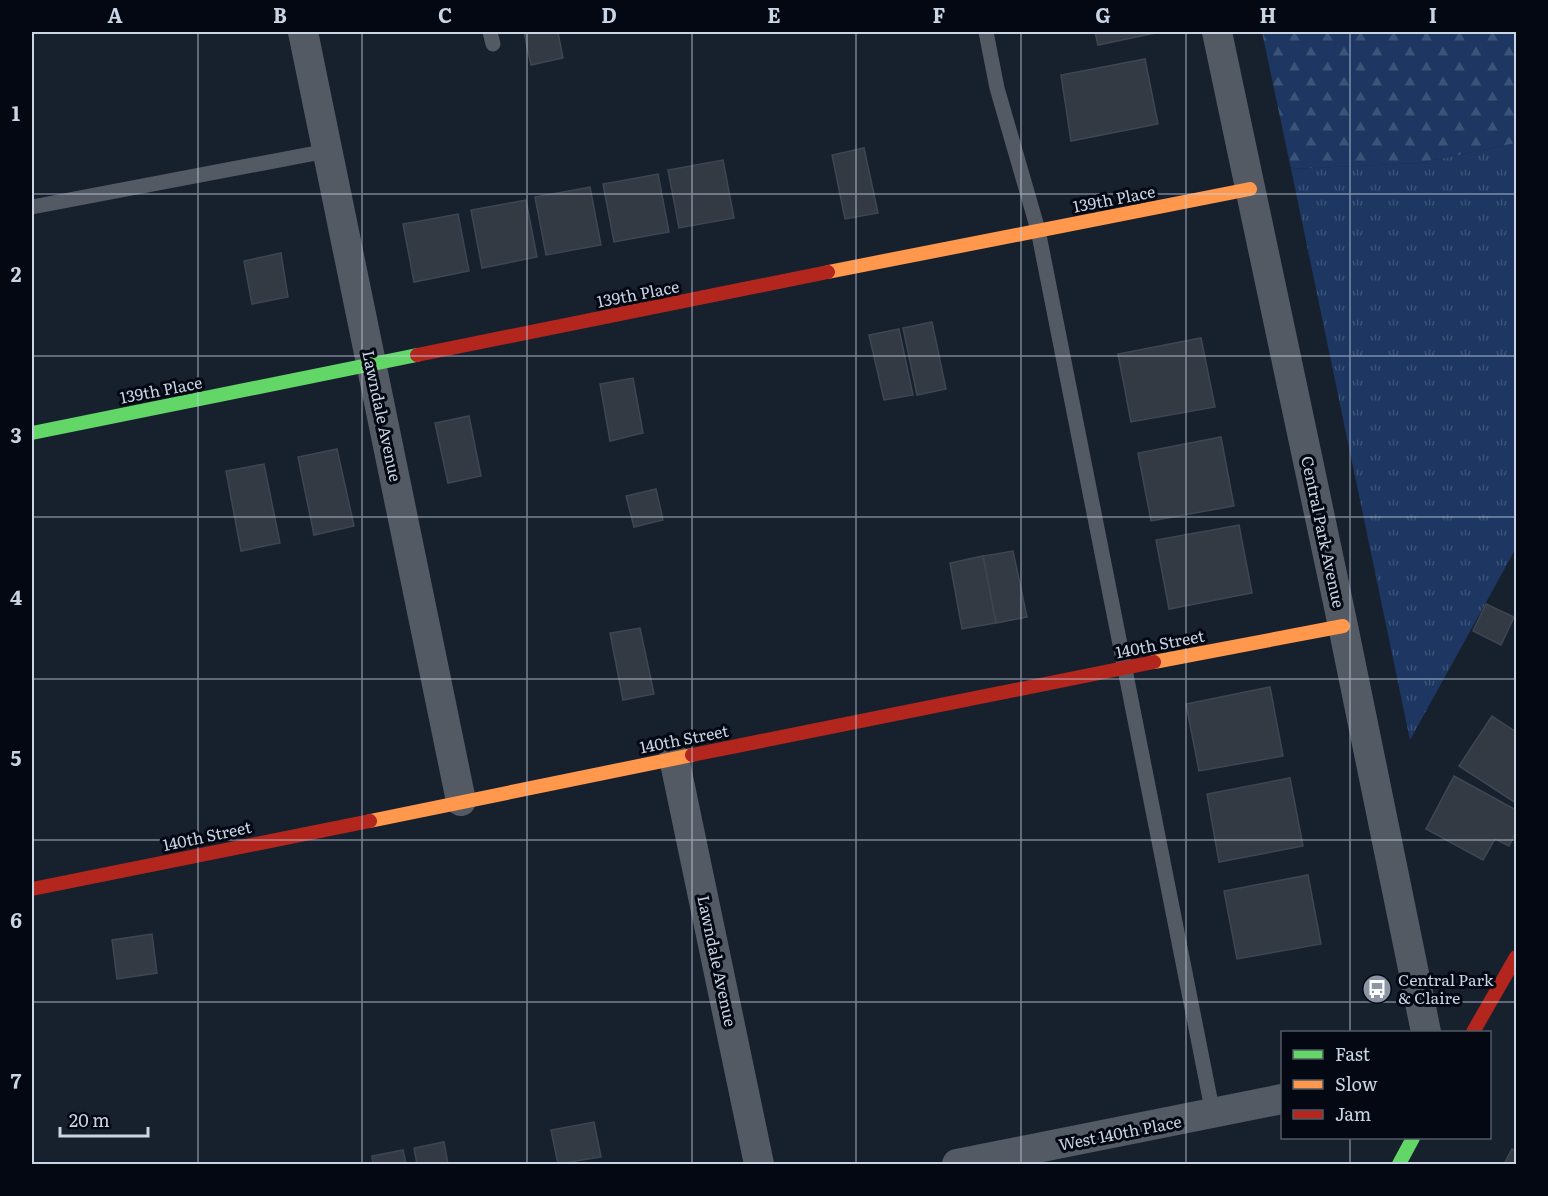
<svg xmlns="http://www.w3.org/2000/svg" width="1548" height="1196" viewBox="0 0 1548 1196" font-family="Literata,serif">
<defs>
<pattern id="grass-tufts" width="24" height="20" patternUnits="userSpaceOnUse" patternTransform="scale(1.5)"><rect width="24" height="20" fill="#1d3762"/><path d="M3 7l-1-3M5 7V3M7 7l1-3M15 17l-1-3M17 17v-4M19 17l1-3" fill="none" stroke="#3c5378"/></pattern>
<pattern id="forest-firs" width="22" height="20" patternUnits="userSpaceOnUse" patternTransform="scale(1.5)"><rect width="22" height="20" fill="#1d3762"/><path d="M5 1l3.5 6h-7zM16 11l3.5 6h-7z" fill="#3c5378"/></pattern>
</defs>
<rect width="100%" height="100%" fill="#17202d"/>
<path fill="url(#grass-tufts)" d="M1516,143v405l-106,192 -119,-571 129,-6z"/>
<path fill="url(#forest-firs)" d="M1262,32h254v111l-96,20 -129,6z"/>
<g fill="#333a44" stroke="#3e4652" stroke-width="1.5">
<path d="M524,32h34l5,26 -32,7z"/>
<path d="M1095,32h65l-62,13z"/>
<path d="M1145,59l13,65 -87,17 -10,-66z"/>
<path d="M864,148l14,65 -33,6 -13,-64z"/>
<path d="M723,160l11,58 -55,10 -11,-58z"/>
<path d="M658,174l11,58 -55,10 -11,-58z"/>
<path d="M590,187l11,58 -55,10 -11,-58z"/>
<path d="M526,200l11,57 -55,11 -11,-58z"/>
<path d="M458,214l11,57 -55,11 -11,-58z"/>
<path d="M281,253l7,44 -36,7 -8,-43z"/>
<path d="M932,322l14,67 -29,6 -14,-67z"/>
<path d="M899,329l14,66 -29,5 -15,-65z"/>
<path d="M1201,338l14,69 -84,15 -13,-68z"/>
<path d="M633,378l10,55 -33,8 -10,-57z"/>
<path d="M469,416l12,60 -33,7 -13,-60z"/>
<path d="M1221,437l13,69 -83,15 -13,-68z"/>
<path d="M337,449l17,77 -40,9 -16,-78z"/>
<path d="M264,464l16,79 -39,8 -15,-80z"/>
<path d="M656,489l7,31 -29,7 -8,-31z"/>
<path d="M1239,525l13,68 -83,16 -13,-69z"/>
<path d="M1013,551l14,66 -31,6 -13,-67z"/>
<path d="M983,556l13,67 -34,6 -12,-66z"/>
<path d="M1486,604l28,13 -13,28 -28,-14z"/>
<path d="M640,628l14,66 -31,6 -13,-67z"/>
<path d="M1270,687l13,69 -84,15 -13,-67z"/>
<path d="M1492,716l24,16v71l-57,-37z"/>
<path d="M1454,776l62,34v22l-7,14 -14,-7 -12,21 -57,-31z"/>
<path d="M1290,778l13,68 -84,16 -12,-68z"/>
<path d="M1308,875l13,69 -84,15 -13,-68z"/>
<path d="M152,934l5,39 -40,6 -5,-39z"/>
<path d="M594,1122l7,35 -43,7 -7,-34z"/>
<path d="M444,1142l4,22h-31l-3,-16z"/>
<path d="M1512,1149l4,2v13h-12z"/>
<path d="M403,1150l3,14h-33l-1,-8z"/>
</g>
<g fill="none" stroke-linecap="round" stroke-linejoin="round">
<g stroke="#535a64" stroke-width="15">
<path d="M490,32l3,12"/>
<path d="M986,32l11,56 41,142 175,884"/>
<path d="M32,207l295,-56"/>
</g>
<g stroke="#535a64" stroke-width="30">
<path d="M303,32l158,769"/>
<path d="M1217,32l126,594 83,406"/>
<path d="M674,758l85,406"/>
<path d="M957,1164l325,-65"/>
</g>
<g stroke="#63d668" stroke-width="14">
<path d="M32,433l385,-78"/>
<path d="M1399,1164l14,-26"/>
</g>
<g stroke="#ff974d" stroke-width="14">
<path d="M828,272l422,-83"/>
<path d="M1154,662l189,-36"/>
<path d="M370,821l322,-66"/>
</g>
<g stroke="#b3261e" stroke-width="14">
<path d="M417,355l411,-83"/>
<path d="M692,755l462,-93"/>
<path d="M32,889l338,-68"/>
<path d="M1473,1032l43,-75"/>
</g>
</g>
<path fill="none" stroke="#c9d4e4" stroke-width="1.5" stroke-opacity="0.55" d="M198,32v1132M362,32v1132M527,32v1132M692,32v1132M856,32v1132M1021,32v1132M1186,32v1132M1350,32v1000M32,194h1484M32,356h1484M32,517h1484M32,679h1484M32,840h1484M32,1002h1484M1350,1138v26"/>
<defs>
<g id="bus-disc" transform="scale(1.5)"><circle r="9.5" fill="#8b95a4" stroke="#030812"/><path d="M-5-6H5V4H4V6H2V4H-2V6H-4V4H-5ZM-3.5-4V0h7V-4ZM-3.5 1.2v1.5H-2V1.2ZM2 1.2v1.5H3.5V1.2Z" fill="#fff"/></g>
</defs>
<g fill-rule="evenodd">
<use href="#bus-disc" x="1377" y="989"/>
</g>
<g text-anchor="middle" stroke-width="6" stroke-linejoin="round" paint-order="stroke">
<g font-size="16" fill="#c9d4e4" stroke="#030812">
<text transform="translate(1114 199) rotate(-11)" y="6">139th Place</text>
<text transform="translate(638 294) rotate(-11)" y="6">139th Place</text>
<text transform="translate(161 390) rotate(-11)" y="6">139th Place</text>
<text transform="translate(382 416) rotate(78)" y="6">Lawndale Avenue</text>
<text transform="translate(1323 532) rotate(78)" y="6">Central Park Avenue</text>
<text transform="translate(1160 644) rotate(-11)" y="6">140th Street</text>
<text transform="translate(684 739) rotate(-11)" y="6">140th Street</text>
<text transform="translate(207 836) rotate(-12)" y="6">140th Street</text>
<text transform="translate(717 961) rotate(78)" y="6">Lawndale Avenue</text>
<text transform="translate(1120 1133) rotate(-11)" y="6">West 140th Place</text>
</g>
<g font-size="16" fill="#c9d4e4" stroke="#030812" text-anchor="start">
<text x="1398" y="986">Central Park<tspan x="1398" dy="18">&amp; Claire</tspan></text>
</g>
</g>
<rect width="1548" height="1196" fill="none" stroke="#030812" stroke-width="66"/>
<rect x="1281" y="1031" width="210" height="108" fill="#030812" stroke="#525a66" stroke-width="1.5"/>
<rect x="1293" y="1050" width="30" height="9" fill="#63d668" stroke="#525a66" stroke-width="1.5"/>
<text x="1335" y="1061" font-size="18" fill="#c9d4e4">Fast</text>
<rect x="1293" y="1080" width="30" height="9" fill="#ff974d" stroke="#525a66" stroke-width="1.5"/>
<text x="1335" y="1091" font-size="18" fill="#c9d4e4">Slow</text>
<rect x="1293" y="1110" width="30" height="9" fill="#b3261e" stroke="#525a66" stroke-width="1.5"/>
<text x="1335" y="1121" font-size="18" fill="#c9d4e4">Jam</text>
<path d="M60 1127v9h88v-9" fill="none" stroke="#c9d4e4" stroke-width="3"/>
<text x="69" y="1127" font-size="18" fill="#c9d4e4" stroke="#030812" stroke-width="4.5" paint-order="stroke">20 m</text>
<rect x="33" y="33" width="1482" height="1130" fill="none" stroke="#c9d4e4" stroke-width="2"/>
<g font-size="20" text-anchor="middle" font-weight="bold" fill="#c9d4e4">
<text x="115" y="23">A</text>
<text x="280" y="23">B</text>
<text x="445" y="23">C</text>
<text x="609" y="23">D</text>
<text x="774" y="23">E</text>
<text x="939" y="23">F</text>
<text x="1103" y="23">G</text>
<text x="1268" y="23">H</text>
<text x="1433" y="23">I</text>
<text x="16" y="121">1</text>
<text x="16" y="282">2</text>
<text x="16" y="443">3</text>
<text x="16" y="605">4</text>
<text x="16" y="766">5</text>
<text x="16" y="928">6</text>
<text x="16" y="1089">7</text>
</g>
</svg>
